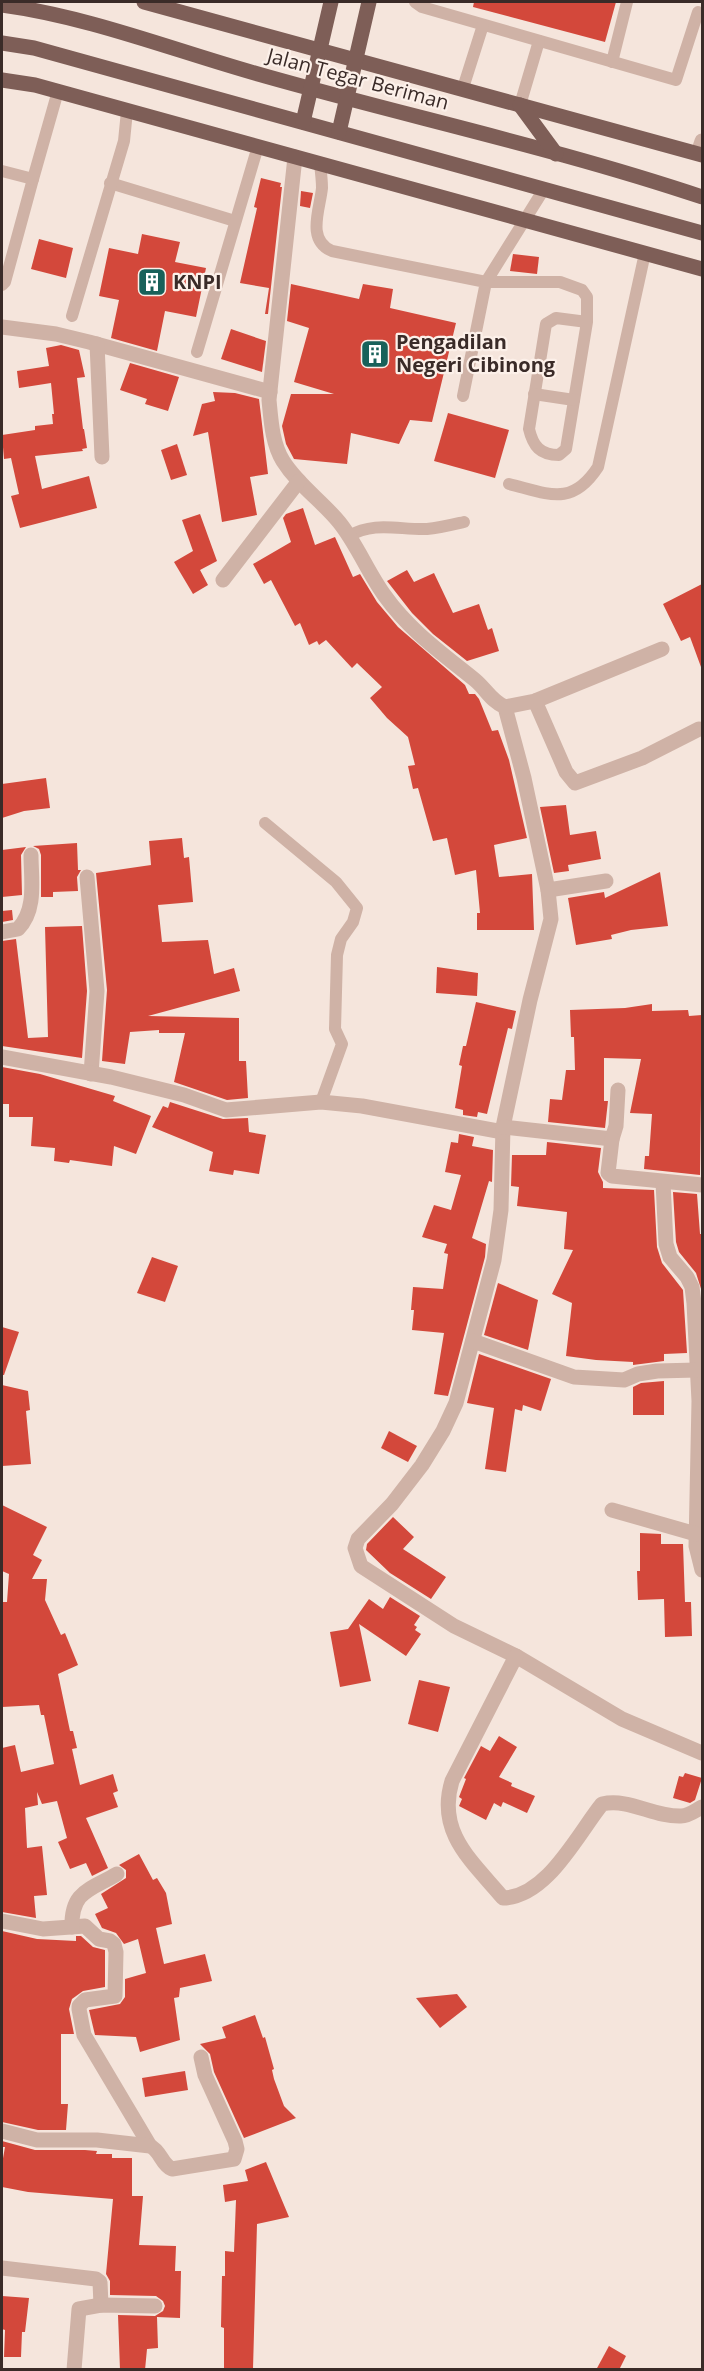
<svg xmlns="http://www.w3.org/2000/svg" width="704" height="2371" viewBox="0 0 704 2371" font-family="'Open Sans',sans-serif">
<rect width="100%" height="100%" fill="#f5e5dc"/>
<g fill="#d3483b">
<path d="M474,2h142l-11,40 -132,-35z"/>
<path d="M261,178l20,5 -1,4h2l-14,127h-3l4,-26 -29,-5 17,-75 -3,-1z"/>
<path d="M301,191l12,2 -3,15 -10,-2z"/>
<path d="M142,234l38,8 -5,20 31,6 -10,49 -31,-6 -8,40 -46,-13 8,-38 -20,-4 10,-48 29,6z"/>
<path d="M39,239l34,9 -7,30 -35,-9z"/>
<path d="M513,254l26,3 -2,17 -27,-3z"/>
<path d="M291,284l68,15 4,-15 30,5 -3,19 66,15 -24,99 -22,-2 -11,24 -48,-11 -4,31 -53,-5 -8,-15 -4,-18 9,-32h43l-40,-12 15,-54 -22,-7z"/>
<path d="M231,329l35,12 -4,31 -41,-13z"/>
<path d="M61,345l18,5 6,27 -8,1 6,51h1l3,19 -5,1 1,2 -48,5 7,33 47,-13 8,32 -77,20 -9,-32 8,-2 -8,-36 -7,1 -2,-24 33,-5v-4l18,-2 -1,-10h2l-3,-31 -32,5 -2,-17 32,-5 -3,-18z"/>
<path d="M130,363l49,14 -11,34 -23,-7 2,-5 -27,-9z"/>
<path d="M213,392l22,1 24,6 9,75 -18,3 7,38 -35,7 -14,-90 -15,4 9,-32 13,-3z"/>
<path d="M448,413l61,17 -14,48 -61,-17z"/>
<path d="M177,444l10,31 -16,5 -10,-30z"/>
<path d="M303,508l12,37 20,-8 18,40 7,-3 17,28 21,25 67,58 4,9h6l4,5 13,32 6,-1 11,30 18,78 -33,7 5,32 33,-3 2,56h-57v-17h3l-4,-43 -21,5 -8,-37 -14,3 -15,-53 -5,1 -5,-23 7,-1 -7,-28 -21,-19 -17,-20 12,-11 -25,-24 -5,5 -26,-28 -7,5 -2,-4 -8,4 -9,-22 -5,3 -24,-46 -7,4 -11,-20 38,-22 -8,-24 3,-4z"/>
<path d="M200,514l17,47 -17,9 8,15 -15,9 -19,-32 19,-11 -11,-31z"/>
<path d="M407,570l7,12 20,-9 19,40 26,-9 9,26 4,-2 7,23 -32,10 -34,-27 -21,-21 -25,-32z"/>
<path d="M702,584v83h-1l-11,-30 -9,4 -18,-37z"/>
<path d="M46,778l4,30 -26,3 -22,7v-34z"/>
<path d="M566,805l4,30 26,-4 5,28 -33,6 1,6 -15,2 -14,-66z"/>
<path d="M182,838l2,20 5,-1 4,45 -35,3 4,37 46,-2 6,34 20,-6 6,23 -92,25 91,2v43h7l2,37 -21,2 -53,-18 11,-49h-26v-3l-29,2 -5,32 -23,-3 5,-71 -11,-117 55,-8 -2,-24z"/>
<path d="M77,843l1,27h3l-4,7 1,14 -25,1v5h-12v-42l-2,-6 -6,-3z"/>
<path d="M26,847l-5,8 1,40 -20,2v-47z"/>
<path d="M660,872l8,54 -37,4 -20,5 1,4 -36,6 -8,-47 36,-6 1,6z"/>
<path d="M12,910l1,10 -11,2v-11z"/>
<path d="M82,926l5,65 -5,67 -80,-12v-105l14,-2 12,99 20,-1 -3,-110z"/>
<path d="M437,967l41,6 -1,23 -41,-3z"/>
<path d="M476,1002l40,9 -4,18 -4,-1 -21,86 -9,-2 -1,5 -14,-2v-5l-8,-2 7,-42 -3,-1 4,-19h3z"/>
<path d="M652,1004v7l36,-1 1,6 13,-1 -2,160 -56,-6 1,-13h4l3,-42 -22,-1 11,-54 -37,-1v43h4l-3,27 -57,-6 2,-23 12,1 4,-30h9l-1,-33h-3l-1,-27 55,-2z"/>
<path d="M2,1067l38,7 75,22 -2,5 38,15 -15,38 -22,-8 -2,20 -42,-6 -1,3 -15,-2 1,-13 -24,-2 2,-29h-24v-13h-7z"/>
<path d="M170,1102l53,17 25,-1 1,14 17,3 -7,39 -25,-4 -1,5 -24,-4 4,-19 -61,-25 11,-21 5,2z"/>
<path d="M459,1134l15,3 -2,9 21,4 -1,32 -3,-1 -17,57 14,6 -1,13 -37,139 -14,-2 10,-61 -32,-3 2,-20h-3l2,-23 30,2 5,-35 -4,-1 3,-9 -25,-7 12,-32 17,5 10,-35 -16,-3 6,-30 7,1z"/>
<path d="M547,1142l54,6 -3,24 5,10v6l51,2 3,57 5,16 21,27 4,63 -23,1v7l-31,4v-3l-37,-2 -30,-4 6,-53 -20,-9 21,-44 -9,-1 3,-37 -50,-6 2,-19 -8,-1 1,-31h34z"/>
<path d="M673,1192l24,2 3,40h2v58l-6,-19 -17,-21 -3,-10z"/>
<path d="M152,1257l26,9 -13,36 -28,-9z"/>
<path d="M498,1283l40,17 -10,50 -44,-15z"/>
<path d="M2,1327l17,5 -15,43h-2z"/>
<path d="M479,1354l72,25 -10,32 -18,-6 -1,6 -7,-2 -9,63 -21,-3 9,-61 -27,-5z"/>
<path d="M664,1381v34h-31v-28l8,-4z"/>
<path d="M2,1385l26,6 2,19 -4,1 5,53 -29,2z"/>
<path d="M389,1431l28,15 -9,16 -27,-14z"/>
<path d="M2,1505l45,22 -14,28 9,5 -10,19h15l-2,21 16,35 4,-2 13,32 -20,9 12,57h3l4,17 -5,1 8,36 33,-11 5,17 -5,2 5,14 -32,11 22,50 -16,8 -6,-13 -16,6 -12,-27 9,-4 -10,-37 -15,3 -5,-12 1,13 -13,3 2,40 15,-2 5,49 -13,1 2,22 -34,-6v-164l13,-3 6,27 33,-8 -10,-49h-3l-2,-10 -37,2v-105h5l2,-28 -7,-3z"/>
<path d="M393,1517l21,20 -11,12 43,28 -15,22 -41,-26 -24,-23 1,-6z"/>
<path d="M640,1533l21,1v10h22l2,58h6l1,34 -27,1 -1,-38 -26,1 -1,-29h3z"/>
<path d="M390,1597l30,19 -6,9 3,2 -2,3 6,4 -15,22 -47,-32 12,57 -31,6 -10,-55 18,-3 21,-30 14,10z"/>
<path d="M419,1680l31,7 -12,45 -30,-8z"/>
<path d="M499,1736l18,11 -18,30 13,6 -1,3 24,10 -8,17 -24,-11 -2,5 -7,-4 -8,17 -27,-14 3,-7 -3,-2 7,-18 -2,-1 17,-32 9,5z"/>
<path d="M685,1773l17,5 -7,22 -5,3 -17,-5 6,-22 4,1z"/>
<path d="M139,1854l14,26 4,-2 9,15 6,31 -16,4 8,36 41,-10 7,27 -32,7 -1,9 -5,1 6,42 -40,12 -4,-15 -41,-2 -6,-25 31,-6 5,-7v-18l21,-6 -8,-34 -14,5 -8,-11 -14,-5 -7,-14 13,-6 -7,-14 25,-16v-8l-7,-5z"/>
<path d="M2,1931l35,8 39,2v-5h5l12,11 12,3v37l-22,4 -11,8 -3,10 5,25h-13v70h7l-2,26h-28l-36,-8z"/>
<path d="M457,1994l10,13 -27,21 -24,-30z"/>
<path d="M255,2015l8,23 2,-1 9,32 -2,1 2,9 10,27 12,12 -52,20 -30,-66 -4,-18 -10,-10 26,-6 -4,-11z"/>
<path d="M185,2071l3,19 -43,7 -3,-19z"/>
<path d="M2,2141l33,9h50l12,1 -1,3h16v4h20v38h11l-4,49 37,1 -1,25h6l-1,47 -23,-1 1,31 -11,1 -2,21h-25l-2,-55 37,1 8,-5 2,-5 -2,-5 -7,-5 -46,-1v-14l-4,-7 7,-75 -85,-7 -26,-5v-23l3,-17h-3z"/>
<path d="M266,2162l23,55 -32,7 -4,145 -29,-1v-40l-3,-1 1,-51h3v-25l9,1 2,-52 -11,2 -2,-17 25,-4 -3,-11z"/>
<path d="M2,2296l27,2 -4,34h-3l-1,25h-17l1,-27 -3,-1z"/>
<path d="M609,2346l17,10 -7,14h-23z"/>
</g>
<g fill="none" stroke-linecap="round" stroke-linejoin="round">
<g stroke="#cfb2a6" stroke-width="12">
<path d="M415,2l7,5 254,73 22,-68"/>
<path d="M612,62l15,-60"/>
<path d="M463,88l20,-63"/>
<path d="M520,105l19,-64"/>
<path d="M320,164c1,8 2,16 2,24 -2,21 -16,52 10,63l154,31 -23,114"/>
<path d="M2,171l31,8 -28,103 -3,3"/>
<path d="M33,179l25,-88"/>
<path d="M110,183l125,38"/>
<path d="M486,282h74l22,8 5,7v25l-21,127 -7,6c-19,0 -26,-9 -30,-26l17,-105 10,-6 31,4"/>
<path d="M486,282l58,-93"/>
<path d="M72,316l52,-175 3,-30"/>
<path d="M197,352l61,-206"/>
<path d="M534,394l40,6"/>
<path d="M509,484c40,10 63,23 89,-17l47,-214"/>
<path d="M349,536c25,-15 50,-6 78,-7 12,-1 24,-4 37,-7"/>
<path d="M265,823l71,59 21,26 -4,14 -12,17 -4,16 -2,74 7,15 -21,58"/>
</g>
<g stroke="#cfb2a6" stroke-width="15">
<path d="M698,153l4,-12"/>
<path d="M295,157l-26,243c2,20 3,43 14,61 15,24 39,40 56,61 18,22 29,51 46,74 24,34 58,58 90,84 11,9 16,21 30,27l19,71 24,112 3,29 -21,81 -27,127 -2,83 -7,50 -38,143 -13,28 -21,34 -30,39 -34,35 -3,9 6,18 93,60 62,30 106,63 80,34"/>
<path d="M2,327l54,7 33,8 181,50"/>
<path d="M97,344l5,113"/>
<path d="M223,580l76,-99"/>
<path d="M535,701l31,71 9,11 67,-25 57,-29"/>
<path d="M505,707l30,-6 127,-52"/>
<path d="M87,877l10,114 -6,83"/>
<path d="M548,890l58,-9"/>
<path d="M2,932l16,-3c19,-19 13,-50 13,-74"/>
<path d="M2,1057l109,20 73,18 42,15 95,-8 41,4 141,26"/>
<path d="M503,1127l109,12 4,-13 2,-36"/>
<path d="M612,1139l-4,34 4,3 90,9"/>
<path d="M663,1182l3,62 4,13 17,20 5,10 2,16 5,98 -3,145 6,24"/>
<path d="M473,1341l101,36 50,3 14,-6 19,-3 40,-1"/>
<path d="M612,1510l84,24"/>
<path d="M516,1656l-64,125c-16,52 21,81 51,117 44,-1 74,-63 99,-94 28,-6 51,13 79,12 8,0 15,-6 21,-9"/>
<path d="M2,1921l41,8 42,-3 14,13 11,2 4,3 2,8 -1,44 -30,4 -6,6v3l5,26 66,111"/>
<path d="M72,1927c-1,-36 18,-37 45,-53"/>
<path d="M2,2131l35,9h60l53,6c11,5 11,18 22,23l62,-10 3,-10 -2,-8 -30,-66 -4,-18"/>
<path d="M2,2268l94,11 4,3 1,23"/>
<path d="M74,2370l5,-61 22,-4 54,1"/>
</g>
<g stroke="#7e5e57" stroke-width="15">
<path d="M144,2l558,153"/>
<path d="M2,5c89,12 176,47 263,71 145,41 294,73 437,121"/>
<path d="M2,43l32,5 668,185"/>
<path d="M2,80l33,5 667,184"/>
<path d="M520,105l36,49"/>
<path d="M303,122l28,-120"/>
<path d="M339,132l30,-130"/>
</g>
</g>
<defs>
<g id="building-square" transform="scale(1.5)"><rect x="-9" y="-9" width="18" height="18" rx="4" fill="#18615a" stroke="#fcf0e9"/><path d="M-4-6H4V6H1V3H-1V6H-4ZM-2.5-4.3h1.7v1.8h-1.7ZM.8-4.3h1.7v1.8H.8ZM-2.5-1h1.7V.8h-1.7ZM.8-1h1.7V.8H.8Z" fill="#fff"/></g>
</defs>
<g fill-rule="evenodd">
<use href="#building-square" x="152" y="282"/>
<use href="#building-square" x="375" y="354"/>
</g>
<g text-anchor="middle" stroke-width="4.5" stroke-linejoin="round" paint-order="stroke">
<g font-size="20" fill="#3a2b28" stroke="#fcf0e9">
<text transform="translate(358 79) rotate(15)" y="7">Jalan Tegar Beriman</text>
</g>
<g font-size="20" font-weight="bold" fill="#3a2b28" stroke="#fcf0e9" text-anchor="start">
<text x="173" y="289">KNPI</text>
<text x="396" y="349">Pengadilan<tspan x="396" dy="23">Negeri Cibinong</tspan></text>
</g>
</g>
<rect width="704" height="2371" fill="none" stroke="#3a2b28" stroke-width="6"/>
</svg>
